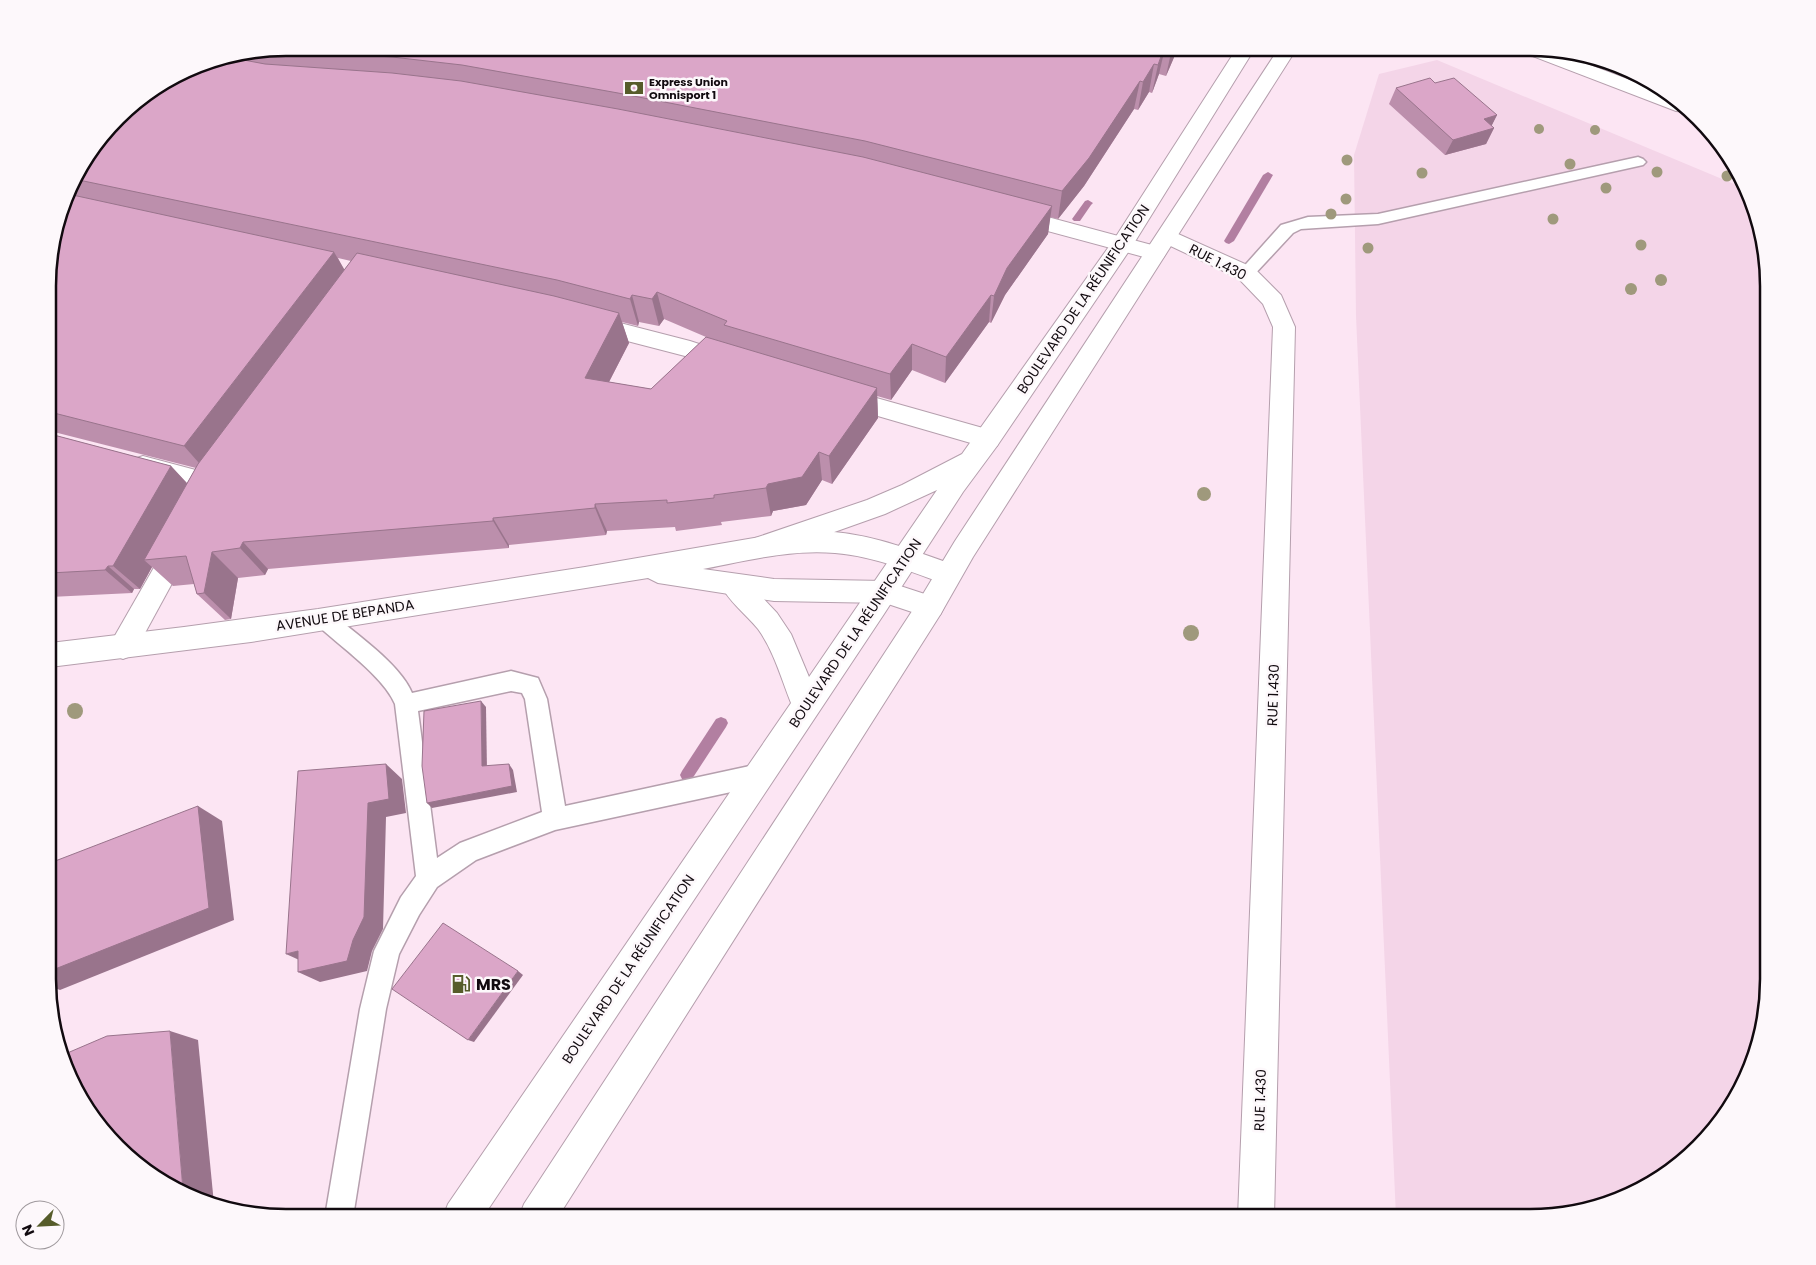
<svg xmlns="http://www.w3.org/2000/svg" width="1816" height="1265" viewBox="0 0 1816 1265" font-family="Poppins,sans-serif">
<rect width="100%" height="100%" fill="#fce5f3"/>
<path fill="#f4d5e8" d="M1437,60l309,129 22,82v723l-12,61 -37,69 -84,69 -105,24h-134l-40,-901 -2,-161 25,-81z"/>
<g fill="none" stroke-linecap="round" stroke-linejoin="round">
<g fill="#b27fa1" fill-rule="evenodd">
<path d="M1268,172l5,3 -39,66 -5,3 -3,-1 -2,-2 39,-66z"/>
<path d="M1088,200l5,3 -2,2 -11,16h-6l-2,-2 13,-18z"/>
<path d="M721,717l5,2 2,4 -2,4 -34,52 -5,2 -5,-2 -2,-4 2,-4 34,-52z"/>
</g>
<g stroke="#b59fad" stroke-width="3">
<g id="lane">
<path d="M1638,157l5,2 3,3 -3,3 -265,59 -77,5 -8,4 -41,44 -6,2 -6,-2 -2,-4 43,-48 27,-8 70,-3z"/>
<path d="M324,610l7,3c25,21 69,51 81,80l99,-22 27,7 9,21 18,107 194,-42 8,3 4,8 -4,8 -8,3 -204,44 -79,30 -39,27 -18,28 -20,39 -13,55 -33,208h-28l35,-208 14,-58 27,-54 15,-21 -21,-172c-11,-27 -55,-58 -78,-79l-4,-6 4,-6zM511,691l11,2 3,6 17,113 -82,31 -23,15 -19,-147z"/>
</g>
</g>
<g stroke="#b59fad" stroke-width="2">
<g id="street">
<path d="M1014,208l149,40 3,5 -3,5 -8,2 -148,-40 -3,-5 3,-5z"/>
<path d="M1167,229l87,39 27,27 14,32 -21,890h-36l35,-890 -10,-23 -25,-26 -78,-37 -4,-5 4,-5z"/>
<path d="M589,315l101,26 46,15 4,6 -4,6 -8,2 -43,-14 -104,-27 -3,-6 3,-6z"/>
<path d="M841,388l156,44 3,7 -3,7 -9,2 -155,-45 -4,-6 4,-6z"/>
<path d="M143,456l79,21 4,7 -4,7 -9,3 -79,-21 -3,-7 3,-7z"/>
<path d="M181,532l9,4 4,7 -61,112 -10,4 -10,-4 -4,-8 4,-8 59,-103z"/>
</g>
</g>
<g stroke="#b59fad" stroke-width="2">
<path id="secondary" d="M818,531c49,1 94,19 139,35l4,8 -4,8 -9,3c-37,-13 -74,-29 -113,-32 -45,-4 -89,8 -132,16l71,10 111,2 55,18 4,8 -4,8 -10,3 -45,-15 -111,-2 -116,-18 -10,-5 -397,64 -201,25v-24l134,-16 134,-18 267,-42 169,-29z"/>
</g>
<g stroke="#b59fad" stroke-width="2">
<g id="primary">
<path d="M1237,48h18l-124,200 -134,198 -34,46 -79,122 -401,603h-40l5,-13 343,-501c-10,-25 -17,-52 -33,-74 -12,-15 -29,-27 -37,-44l4,-8 9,-3 9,3 34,36 14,21 18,43 128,-187 -52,24 -121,43 -9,-3 -4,-8 4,-8 112,-38 35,-15 60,-31 153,-216z"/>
<path d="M1279,48h18l-324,509 -33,58 -382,602h-39l5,-13 396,-605 35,-58z"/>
<path d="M1519,48h26l130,49 12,15 -11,-1 -154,-59z"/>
</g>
</g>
<use href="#lane" fill="#fff" fill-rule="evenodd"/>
<use href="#street" fill="#fff" fill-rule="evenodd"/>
<use href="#secondary" fill="#fff" fill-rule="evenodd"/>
<use href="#primary" fill="#fff" fill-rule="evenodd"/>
</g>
<g fill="#9f997c">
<circle cx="1539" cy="129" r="5"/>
<circle cx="1595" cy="130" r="5"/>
<circle cx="1347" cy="160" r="5.5"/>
<circle cx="1570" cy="164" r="5.5"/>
<circle cx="1657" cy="172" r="5.5"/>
<circle cx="1422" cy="173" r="5.5"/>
<circle cx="1727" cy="176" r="5.5"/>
<circle cx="1606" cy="188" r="5.5"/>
<circle cx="1346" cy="199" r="5.5"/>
<circle cx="1331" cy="214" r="5.5"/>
<circle cx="1553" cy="219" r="5.5"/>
<circle cx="1641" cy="245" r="5.5"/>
<circle cx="1368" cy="248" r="5.5"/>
<circle cx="1661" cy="280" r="6"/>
<circle cx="1631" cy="289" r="6"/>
<circle cx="1204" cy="494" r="7"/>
<circle cx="1191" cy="633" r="8"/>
<circle cx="75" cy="711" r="8"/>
</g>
<g fill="#bc8fac" fill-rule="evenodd">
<path d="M287,48h891l-12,28 -7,-2 -7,19 -3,-1 -11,18 -4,-1 -50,77 -26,33 -8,-2 -2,17 -43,61 -14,28 -2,-1 -44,61 -33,-13 -21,30 -14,-4 1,22 -46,66 -10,-4 -16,25 -33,6 -2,5 -50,6 1,3 -46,6 -1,-4 -68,4 -1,4 -97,10v3l-241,21 -3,6 -27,3 -7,41 -6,1 -28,-26 -3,-10 -21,2 -21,-19 -12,22h-6l-2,4 -82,4v-163l121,32 16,17 9,-15 -146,-37v-175l22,-75 57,-74 66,-41zM246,56l2,5 -6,-1zM338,258l13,3 -7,9zM664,319l42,18 -55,52 -42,-7 20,-39 -7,-21 16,4 1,-4 20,4z"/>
<path d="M1435,83l62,32 -6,11 3,2 -8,16 -41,11 -56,-51 7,-16z"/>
</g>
<g fill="#99748c">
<path d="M1165,48l-6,26 -7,19 6,-28z"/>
<path d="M1172,48h6l-12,28z"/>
<path d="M245,56h1l-15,12 -4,-9z"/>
<path d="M1154,64l-5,28 -11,18 5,-28z"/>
<path d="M1140,81l-6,28 -50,77 -26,33 4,-28z"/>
<path d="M1497,115l-7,14 4,-1 -8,16 -41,11 8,-15 31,-21z"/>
<path d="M1052,206l-4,28 -43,61 -14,28 3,-27 13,-28z"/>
<path d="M334,252l16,27 -144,192 -22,-25z"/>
<path d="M657,292l7,27 -5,7 -7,-27z"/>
<path d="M632,295l7,27 -1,4 -8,-27z"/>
<path d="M991,295l-2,27 -44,61 1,-26z"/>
<path d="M619,313l10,30 -33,64 -11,-29z"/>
<path d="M912,344v26l-21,30 -1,-26z"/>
<path d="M877,388l1,30 -46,66 -3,-28z"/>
<path d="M819,452l3,28 -16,25 -33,6 -2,5 -5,-28 2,-4z"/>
<path d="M171,466l23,25 -50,69 8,7 -12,22 -27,-23z"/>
<path d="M595,504l12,27 -1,4 -11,-27z"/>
<path d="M493,518l16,27v3l-16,-27z"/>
<path d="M243,542l25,27 -3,6 -25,-27z"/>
<path d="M212,552l26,26 -7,41 -27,-26z"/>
<path d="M108,566l26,23 -2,4 -27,-23z"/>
<path d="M481,701l5,6 1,65 -5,-6z"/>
<path d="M386,764l16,15 4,34 -20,4 -3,112 -11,22 -5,20 -47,11 -22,-10 55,-32 15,-137z"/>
<path d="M509,764l4,6 4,22 -85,16 -5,-5z"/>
<path d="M198,806l24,15 12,99 -174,70 -10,-4v-15z"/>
<path d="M298,951l10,13 -22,-10z"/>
<path d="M518,971l5,4 -49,67 -6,-2z"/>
<path d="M170,1031l28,9 16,164 -2,1 -29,-15z"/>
</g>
<g fill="#dba6c8" stroke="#99748c">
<path d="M287,48h877l-6,17 -4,-1 -11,18 -3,-1 -51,77 -27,33 -197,-50 -247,-48 -156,-28 -70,-8 -114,-8z"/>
<path d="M233,58l32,6 127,9 69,8 157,28 245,48 189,49 -45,62 -13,28 -3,-1 -45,62 -34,-13 -22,30 -166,-49 3,-4 -70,-29 -5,7 -20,-4 -2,4 -73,-19 -483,-101 55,-72 66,-41z"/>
<path d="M1430,78l5,5 19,-5 43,37 -13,4 10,9 -41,12 -57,-52z"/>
<path d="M68,194l266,58 -150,194 -134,-34v-156z"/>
<path d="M357,253l197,43 65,17 -34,65 66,11 55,-52 171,51 -48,68 -10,-4 -17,25 -34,7 -2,4 -52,7v3l-47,5v-3l-72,4v4l-102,10v3l-250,21 -3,6 -28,4 -8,41 -7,1 -11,-38 -42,4 54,-96z"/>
<path d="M50,434l121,32 -58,100h-5l-3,4 -55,3z"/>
<path d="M481,701l1,65 27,-2 3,22 -85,17 -5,-37 2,-55z"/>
<path d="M386,764l3,35 -21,4 -4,114 -11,23 -6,21 -49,11v-21l-12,3 12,-183z"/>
<path d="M198,806l11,102 -159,63v-108z"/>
<path d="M443,923l75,48 -50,69 -76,-51z"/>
<path d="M170,1031l13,159 -42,-22 -61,-70 -15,-44 42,-18z"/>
</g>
<defs>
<g id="bank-bare" transform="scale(1.5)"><path d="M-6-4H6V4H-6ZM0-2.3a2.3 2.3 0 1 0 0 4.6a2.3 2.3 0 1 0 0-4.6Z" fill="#565c2a" stroke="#fdf8fb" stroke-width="2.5" paint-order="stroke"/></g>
<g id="fuel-bare" transform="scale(1.5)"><path d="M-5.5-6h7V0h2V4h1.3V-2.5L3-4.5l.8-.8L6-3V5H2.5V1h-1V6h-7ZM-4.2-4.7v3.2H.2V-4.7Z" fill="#565c2a" stroke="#fdf8fb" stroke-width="2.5" paint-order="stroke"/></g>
</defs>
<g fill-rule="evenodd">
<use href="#bank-bare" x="634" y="88"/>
<use href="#fuel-bare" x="461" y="984"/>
</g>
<g text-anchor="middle" stroke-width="5" stroke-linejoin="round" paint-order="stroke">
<g font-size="11" font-weight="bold" fill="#110a0f" stroke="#fdf8fb" text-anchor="start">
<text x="649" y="86">Express Union<tspan x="649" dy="13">Omnisport 1</tspan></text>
</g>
<g font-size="14" fill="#110a0f" stroke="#fdf8fb">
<text transform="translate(1218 262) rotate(27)" y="5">RUE 1.430</text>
<text transform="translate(1083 299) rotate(-56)" y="5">BOULEVARD DE LA RÉUNIFICATION</text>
<text transform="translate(345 615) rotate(-9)" y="5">AVENUE DE BEPANDA</text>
<text transform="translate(855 633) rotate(-56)" y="5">BOULEVARD DE LA RÉUNIFICATION</text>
<text transform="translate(1273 695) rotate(-88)" y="5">RUE 1.430</text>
<text transform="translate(628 969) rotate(-56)" y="5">BOULEVARD DE LA RÉUNIFICATION</text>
<text transform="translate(1260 1100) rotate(-88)" y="5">RUE 1.430</text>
</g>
<g font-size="16" font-weight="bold" fill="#110a0f" stroke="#fdf8fb" text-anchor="start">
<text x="476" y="990">MRS</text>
</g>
</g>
<path d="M0 0H1816V1265H0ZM286 56H1530A230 230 0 0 1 1760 286V979A230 230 0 0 1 1530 1209H286A230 230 0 0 1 56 979V286A230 230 0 0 1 286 56Z" fill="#fdf8fb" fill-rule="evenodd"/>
<path fill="none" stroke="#110a0f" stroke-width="2.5" d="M286 56H1530A230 230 0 0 1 1760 286V979A230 230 0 0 1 1530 1209H286A230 230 0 0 1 56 979V286A230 230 0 0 1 286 56Z"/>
<g transform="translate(40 1225) rotate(246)"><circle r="24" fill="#fdf8fb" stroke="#9f999d"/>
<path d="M0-4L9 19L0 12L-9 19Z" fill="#565c2a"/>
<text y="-8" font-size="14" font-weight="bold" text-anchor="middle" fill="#110a0f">N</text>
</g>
</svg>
